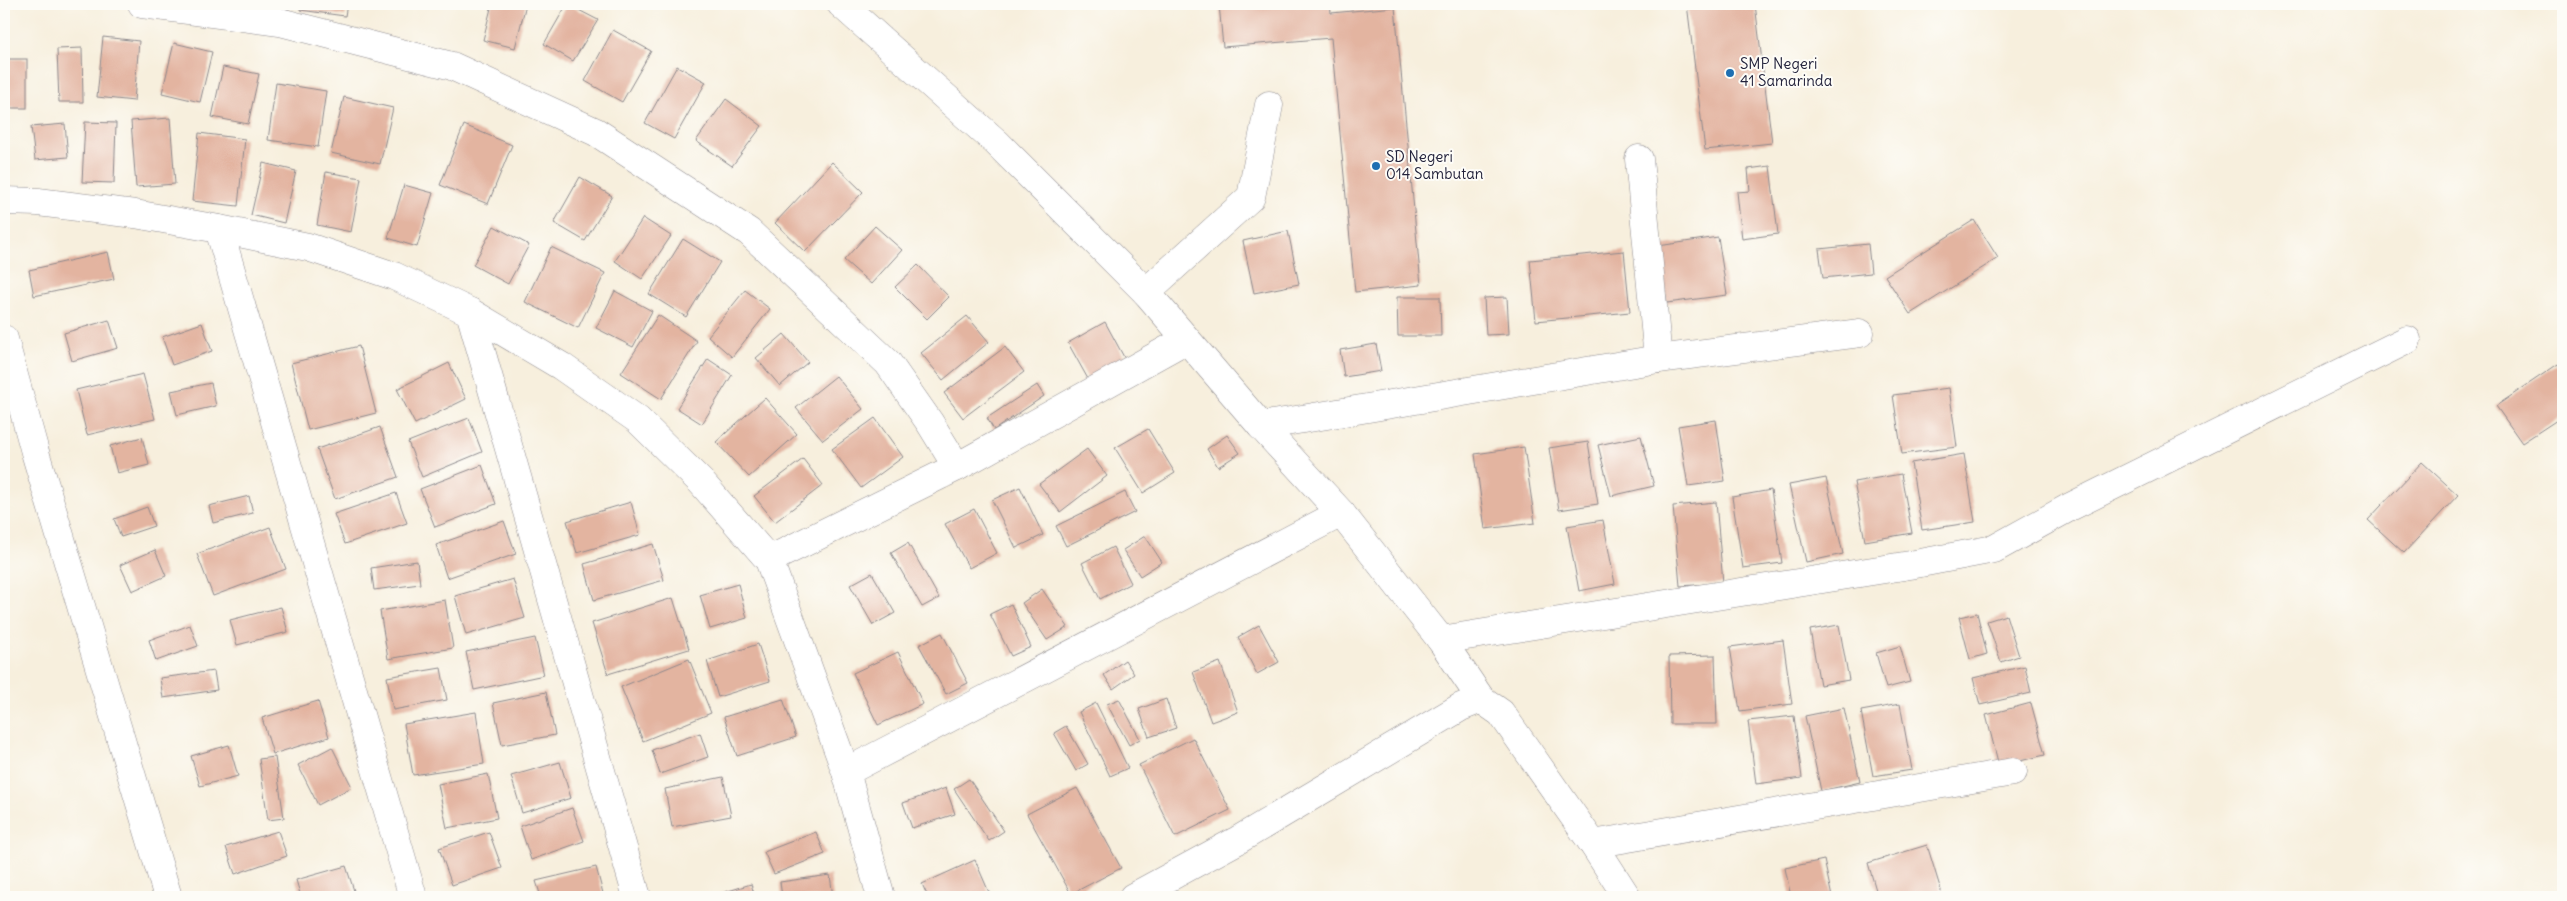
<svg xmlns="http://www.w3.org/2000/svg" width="2567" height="901" viewBox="0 0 2567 901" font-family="Delius,sans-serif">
<rect width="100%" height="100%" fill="#fdfcf7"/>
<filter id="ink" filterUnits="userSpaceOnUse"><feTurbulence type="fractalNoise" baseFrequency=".02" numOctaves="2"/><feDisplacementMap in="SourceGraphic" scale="10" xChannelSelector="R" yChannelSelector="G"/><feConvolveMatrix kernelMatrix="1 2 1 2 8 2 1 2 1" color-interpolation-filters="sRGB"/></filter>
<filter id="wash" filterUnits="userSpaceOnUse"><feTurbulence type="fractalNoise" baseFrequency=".0096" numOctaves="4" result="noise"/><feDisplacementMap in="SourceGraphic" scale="20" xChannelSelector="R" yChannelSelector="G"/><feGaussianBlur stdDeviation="1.12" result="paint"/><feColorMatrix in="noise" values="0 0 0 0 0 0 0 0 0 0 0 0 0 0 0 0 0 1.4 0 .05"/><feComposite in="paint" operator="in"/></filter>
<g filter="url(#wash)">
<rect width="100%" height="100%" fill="#f7efdd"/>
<g id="blocks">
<g fill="#e3b4a0">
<path d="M301,4h46l-2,12 -45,-6z"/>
<path d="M492,4h34l-11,44 -32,-8z"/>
<path d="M567,4l31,16 -25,41 -29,-17z"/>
<path d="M1219,4h111l1,9 64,-6 26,278 -66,7 -24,-254 -108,9z"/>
<path d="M1687,4h68l17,139 -67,7z"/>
<path d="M613,30l38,21 -29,51 -37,-21z"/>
<path d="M103,37l36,4 -5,60 -37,-4z"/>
<path d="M174,43l38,9 -12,50 -38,-9z"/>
<path d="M82,48l1,54h-24l-2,-53z"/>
<rect x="4" y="59" width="23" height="49"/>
<path d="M677,66l29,16 -32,57 -29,-16z"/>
<path d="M223,67l36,7 -11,50 -36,-7z"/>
<path d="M276,83l50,8 -8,56 -50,-7z"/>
<path d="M344,97l49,11 -13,56 -49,-11z"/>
<path d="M726,99l36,27 -30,40 -36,-25z"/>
<path d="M170,118l5,66 -39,3 -5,-66z"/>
<path d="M85,122l31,1 -2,60 -32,-1z"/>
<path d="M65,124l3,33 -33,3 -4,-33z"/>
<path d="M464,125l48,20 -24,59 -48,-19z"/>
<path d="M199,133l46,6 -7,67 -46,-5z"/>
<path d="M832,162l31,30 -58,60 -30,-29z"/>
<path d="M263,163l33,8 -12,52 -33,-8z"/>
<path d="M1770,166l8,68 -36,5 -5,-47 13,-1 -2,-22z"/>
<path d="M326,172l35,6 -10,54 -34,-7z"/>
<path d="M580,177l32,19 -27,45 -31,-18z"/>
<path d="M404,185l29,8 -16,54 -29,-9z"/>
<path d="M643,218l28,18 -29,43 -27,-18z"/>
<path d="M1974,220l24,38 -88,56 -25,-38z"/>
<path d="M494,226l35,19 -21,39 -35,-19z"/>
<path d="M875,226l27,24 -31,34 -27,-24z"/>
<path d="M1288,231l11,53 -45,9 -11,-52z"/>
<path d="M1718,237l9,58 -60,8 -9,-57z"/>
<path d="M683,239l37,23 -34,55 -37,-23z"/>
<path d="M1868,244l3,29 -48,5 -4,-29z"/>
<path d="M551,247l54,26 -27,55 -53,-26z"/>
<path d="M1624,251l6,61 -94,9 -6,-61z"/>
<path d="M108,252l6,27 -80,17 -5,-26z"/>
<path d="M918,265l31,32 -22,22 -32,-32z"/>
<path d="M745,290l25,19 -38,48 -24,-21z"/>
<path d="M615,291l37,20 -19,36 -37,-19z"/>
<path d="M1397,297h43l1,39h-43z"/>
<path d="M1507,297l2,37 -23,1 -2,-37z"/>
<path d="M658,315l39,26 -36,58 -40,-26z"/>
<path d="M967,316l22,26 -46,38 -22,-27z"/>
<path d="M109,320l9,28 -46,13 -8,-28z"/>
<path d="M1105,322l20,37 -37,20 -20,-36z"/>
<path d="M202,323l10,28 -40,14 -10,-28z"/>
<path d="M784,334l24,28 -28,24 -24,-28z"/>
<path d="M1376,344l5,27 -37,6 -4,-27z"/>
<path d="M359,346l17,67 -68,17 -17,-67z"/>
<path d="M1005,347l19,25 -61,46 -19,-25z"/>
<path d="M708,359l24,16 -30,49 -25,-16z"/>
<path d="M449,363l17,36 -51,25 -18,-35z"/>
<path d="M2558,364l5,8v44l-41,27 -26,-37z"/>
<path d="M143,374l12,45 -68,16 -11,-45z"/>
<path d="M836,376l27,33 -40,31 -27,-32z"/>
<path d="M211,383l5,23 -39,9 -6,-24z"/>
<path d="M1037,385l7,11 -50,34 -7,-12z"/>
<path d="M1949,388l8,59 -55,7 -9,-59z"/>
<path d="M765,398l32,36 -48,43 -33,-35z"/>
<path d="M469,418l13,34 -60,25 -14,-35z"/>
<path d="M875,418l28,39 -42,31 -29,-39z"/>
<path d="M1716,420l9,61 -37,5 -10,-60z"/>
<path d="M380,427l18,50 -63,22 -18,-50z"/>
<path d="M1148,429l27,44 -32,20 -28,-45z"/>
<path d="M1227,435l13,18 -22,14 -11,-18z"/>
<path d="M1641,436l13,50 -43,10 -13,-51z"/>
<path d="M142,437l7,28 -32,8 -7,-27z"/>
<path d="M1588,442l10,62 -39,6 -10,-62z"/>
<path d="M1524,447l11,76 -50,6 -10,-75z"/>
<path d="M1087,449l20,27 -47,36 -21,-28z"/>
<path d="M1964,454l11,68 -53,8 -11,-67z"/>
<path d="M803,459l20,26 -48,37 -21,-26z"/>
<path d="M2422,462l36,33 -54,58 -36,-33z"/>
<path d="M482,465l14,39 -61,23 -15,-38z"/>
<path d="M1901,474l11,59 -47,8 -11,-59z"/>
<path d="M1826,478l17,76 -37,8 -17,-77z"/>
<path d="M1020,487l23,48 -27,13 -24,-48z"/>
<path d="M1771,490l11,73 -39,5 -11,-71z"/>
<path d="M1125,492l10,20 -69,34 -10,-20z"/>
<path d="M396,493l11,30 -62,21 -11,-30z"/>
<path d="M249,496l4,17 -40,10 -4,-17z"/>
<path d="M631,502l9,33 -63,18 -10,-32z"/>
<path d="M1716,502l7,81 -43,3 -7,-80z"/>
<path d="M147,507l7,19 -33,11 -7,-18z"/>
<path d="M974,509l23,44 -28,15 -24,-44z"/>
<path d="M1603,520l12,64 -36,7 -12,-65z"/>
<path d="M504,521l12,33 -69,24 -11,-33z"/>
<path d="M270,527l16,42 -73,27 -16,-42z"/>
<path d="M1145,536l17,26 -22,14 -17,-26z"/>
<path d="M908,543l31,55 -17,9 -31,-54z"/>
<path d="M653,544l11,36 -70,20 -10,-36z"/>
<path d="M1113,547l18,36 -31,16 -18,-36z"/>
<path d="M155,550l11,26 -34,15 -12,-26z"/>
<path d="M417,561l3,23 -46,6 -3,-22z"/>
<path d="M872,573l23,40 -22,12 -23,-40z"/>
<path d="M513,579l12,39 -59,17 -11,-39z"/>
<path d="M738,584l9,34 -37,11 -10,-34z"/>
<path d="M1042,589l26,38 -21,13 -25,-37z"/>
<path d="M673,598l16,51 -81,25 -16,-51z"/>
<path d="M445,600l8,48 -65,11 -8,-48z"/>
<path d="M1011,604l20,43 -20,9 -21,-42z"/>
<path d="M281,607l7,25 -51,13 -7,-25z"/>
<path d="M1977,613l10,41 -17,5 -11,-42z"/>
<path d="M2006,615l13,41 -18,6 -14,-41z"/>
<path d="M190,625l8,21 -42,15 -7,-21z"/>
<path d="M1259,625l20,37 -22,12 -19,-37z"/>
<path d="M1839,625l10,55 -29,5 -10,-55z"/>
<path d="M942,633l26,50 -22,11 -27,-49z"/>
<path d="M535,638l9,37 -70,15 -8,-38z"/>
<path d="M1783,640l9,64 -52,7 -10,-64z"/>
<path d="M758,644l12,37 -52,16 -11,-36z"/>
<path d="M1900,646l10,36 -24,6 -10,-35z"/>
<path d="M898,652l25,52 -45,21 -25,-52z"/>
<path d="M1715,655l2,69h-47l-1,-68z"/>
<path d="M689,659l22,54 -68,28 -22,-54z"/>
<path d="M1125,660l9,14 -21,15 -9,-14z"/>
<path d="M1220,662l18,50 -27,10 -18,-50z"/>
<path d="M2025,666l6,27 -51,12 -7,-27z"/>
<path d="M441,668l6,32 -54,10 -6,-33z"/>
<path d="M214,671l3,19 -54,8 -3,-20z"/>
<path d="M546,692l9,43 -53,10 -9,-42z"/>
<path d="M783,699l13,38 -59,19 -13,-39z"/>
<path d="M1119,699l21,40 -11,6 -22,-41z"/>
<path d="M1166,699l10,29 -27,9 -10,-28z"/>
<path d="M318,701l11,36 -56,17 -11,-36z"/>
<path d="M1096,703l32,65 -18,8 -31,-64z"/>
<path d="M2031,703l14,52 -46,11 -13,-51z"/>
<path d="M1900,704l12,66 -39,6 -12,-65z"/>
<path d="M1844,708l16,74 -39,9 -16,-75z"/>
<path d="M476,712l8,52 -71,11 -9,-51z"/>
<path d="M1794,716l8,62 -46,6 -8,-63z"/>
<path d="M1066,726l22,38 -12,7 -22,-38z"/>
<path d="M700,733l8,24 -48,17 -8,-24z"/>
<path d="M1193,738l37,72 -55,27 -36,-72z"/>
<path d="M229,745l9,31 -38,10 -9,-30z"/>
<path d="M332,747l20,40 -34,18 -20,-40z"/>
<path d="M275,757l9,61 -16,2 -9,-61z"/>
<path d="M560,762l11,36 -49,15 -11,-37z"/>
<path d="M488,774l9,44 -50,10 -9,-44z"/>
<path d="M723,777l8,39 -59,11 -7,-38z"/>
<path d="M969,779l35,52 -15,10 -35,-52z"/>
<path d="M946,788l9,26 -43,14 -9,-25z"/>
<path d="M1077,788l44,80 -50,26 -44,-80z"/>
<path d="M572,808l12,33 -53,19 -11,-34z"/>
<path d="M278,831l9,25 -52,18 -9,-27z"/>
<path d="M489,832l13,36 -50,17 -13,-37z"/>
<path d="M816,832l9,22 -51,20 -10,-22z"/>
<path d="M1927,845l16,52h-65l-10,-34z"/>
<path d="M975,860l16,37h-63l-6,-13z"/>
<path d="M1824,860l8,37h-41l-6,-29z"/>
<path d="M346,866l10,31h-55l-5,-17z"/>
<path d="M596,867l8,30h-63l-5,-16z"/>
<path d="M830,875l3,22h-51l-2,-15z"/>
<path d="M751,884l4,13h-46z"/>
<path d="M272,895v2h-16v-1z"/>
</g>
</g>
</g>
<g filter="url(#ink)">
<use href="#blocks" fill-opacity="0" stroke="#8c888c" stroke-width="1"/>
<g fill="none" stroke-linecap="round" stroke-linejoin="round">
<g stroke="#8c888c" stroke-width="29">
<g id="minor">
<path d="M142,4l138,18 172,44 144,66 153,100 139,131 42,60 27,44"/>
<path d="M841,4l156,139 149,149 115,134 80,87 100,127 40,59 20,14 92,131 34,53"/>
<path d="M1639,159l19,200"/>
<path d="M4,201l34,1 97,12 84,15 89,18 86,29 76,36 91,54 77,54 63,62 68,78 77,212 35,125"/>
<path d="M219,229l194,668"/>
<path d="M1146,292l105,-95 18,-92"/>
<path d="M470,312l167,585"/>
<path d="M4,339l31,113 133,445"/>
<path d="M1261,426l397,-67 202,-26"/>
<path d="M769,560l188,-93 228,-127"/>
<path d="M1441,640l469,-75 84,-16 76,-42 337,-167"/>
<path d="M846,772l495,-259"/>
<path d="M1593,844l420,-72"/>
<path d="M1133,897l105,-57 223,-133 20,-8"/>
</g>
</g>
<use href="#minor" stroke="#fff" stroke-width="28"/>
</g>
</g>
<g fill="#1f6fb2" stroke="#fdfcf7" stroke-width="2">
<circle cx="1730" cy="73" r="5"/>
<circle cx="1376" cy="166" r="5"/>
</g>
<g text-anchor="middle" stroke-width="4" stroke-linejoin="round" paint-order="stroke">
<g font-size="15" fill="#22223b" stroke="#fdfcf7" text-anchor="start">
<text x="1740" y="69">SMP Negeri<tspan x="1740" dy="17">41 Samarinda</tspan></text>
<text x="1386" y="162">SD Negeri<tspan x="1386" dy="17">014 Sambutan</tspan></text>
</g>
</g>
<rect width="2567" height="901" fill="none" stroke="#fdfcf7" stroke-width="20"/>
</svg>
